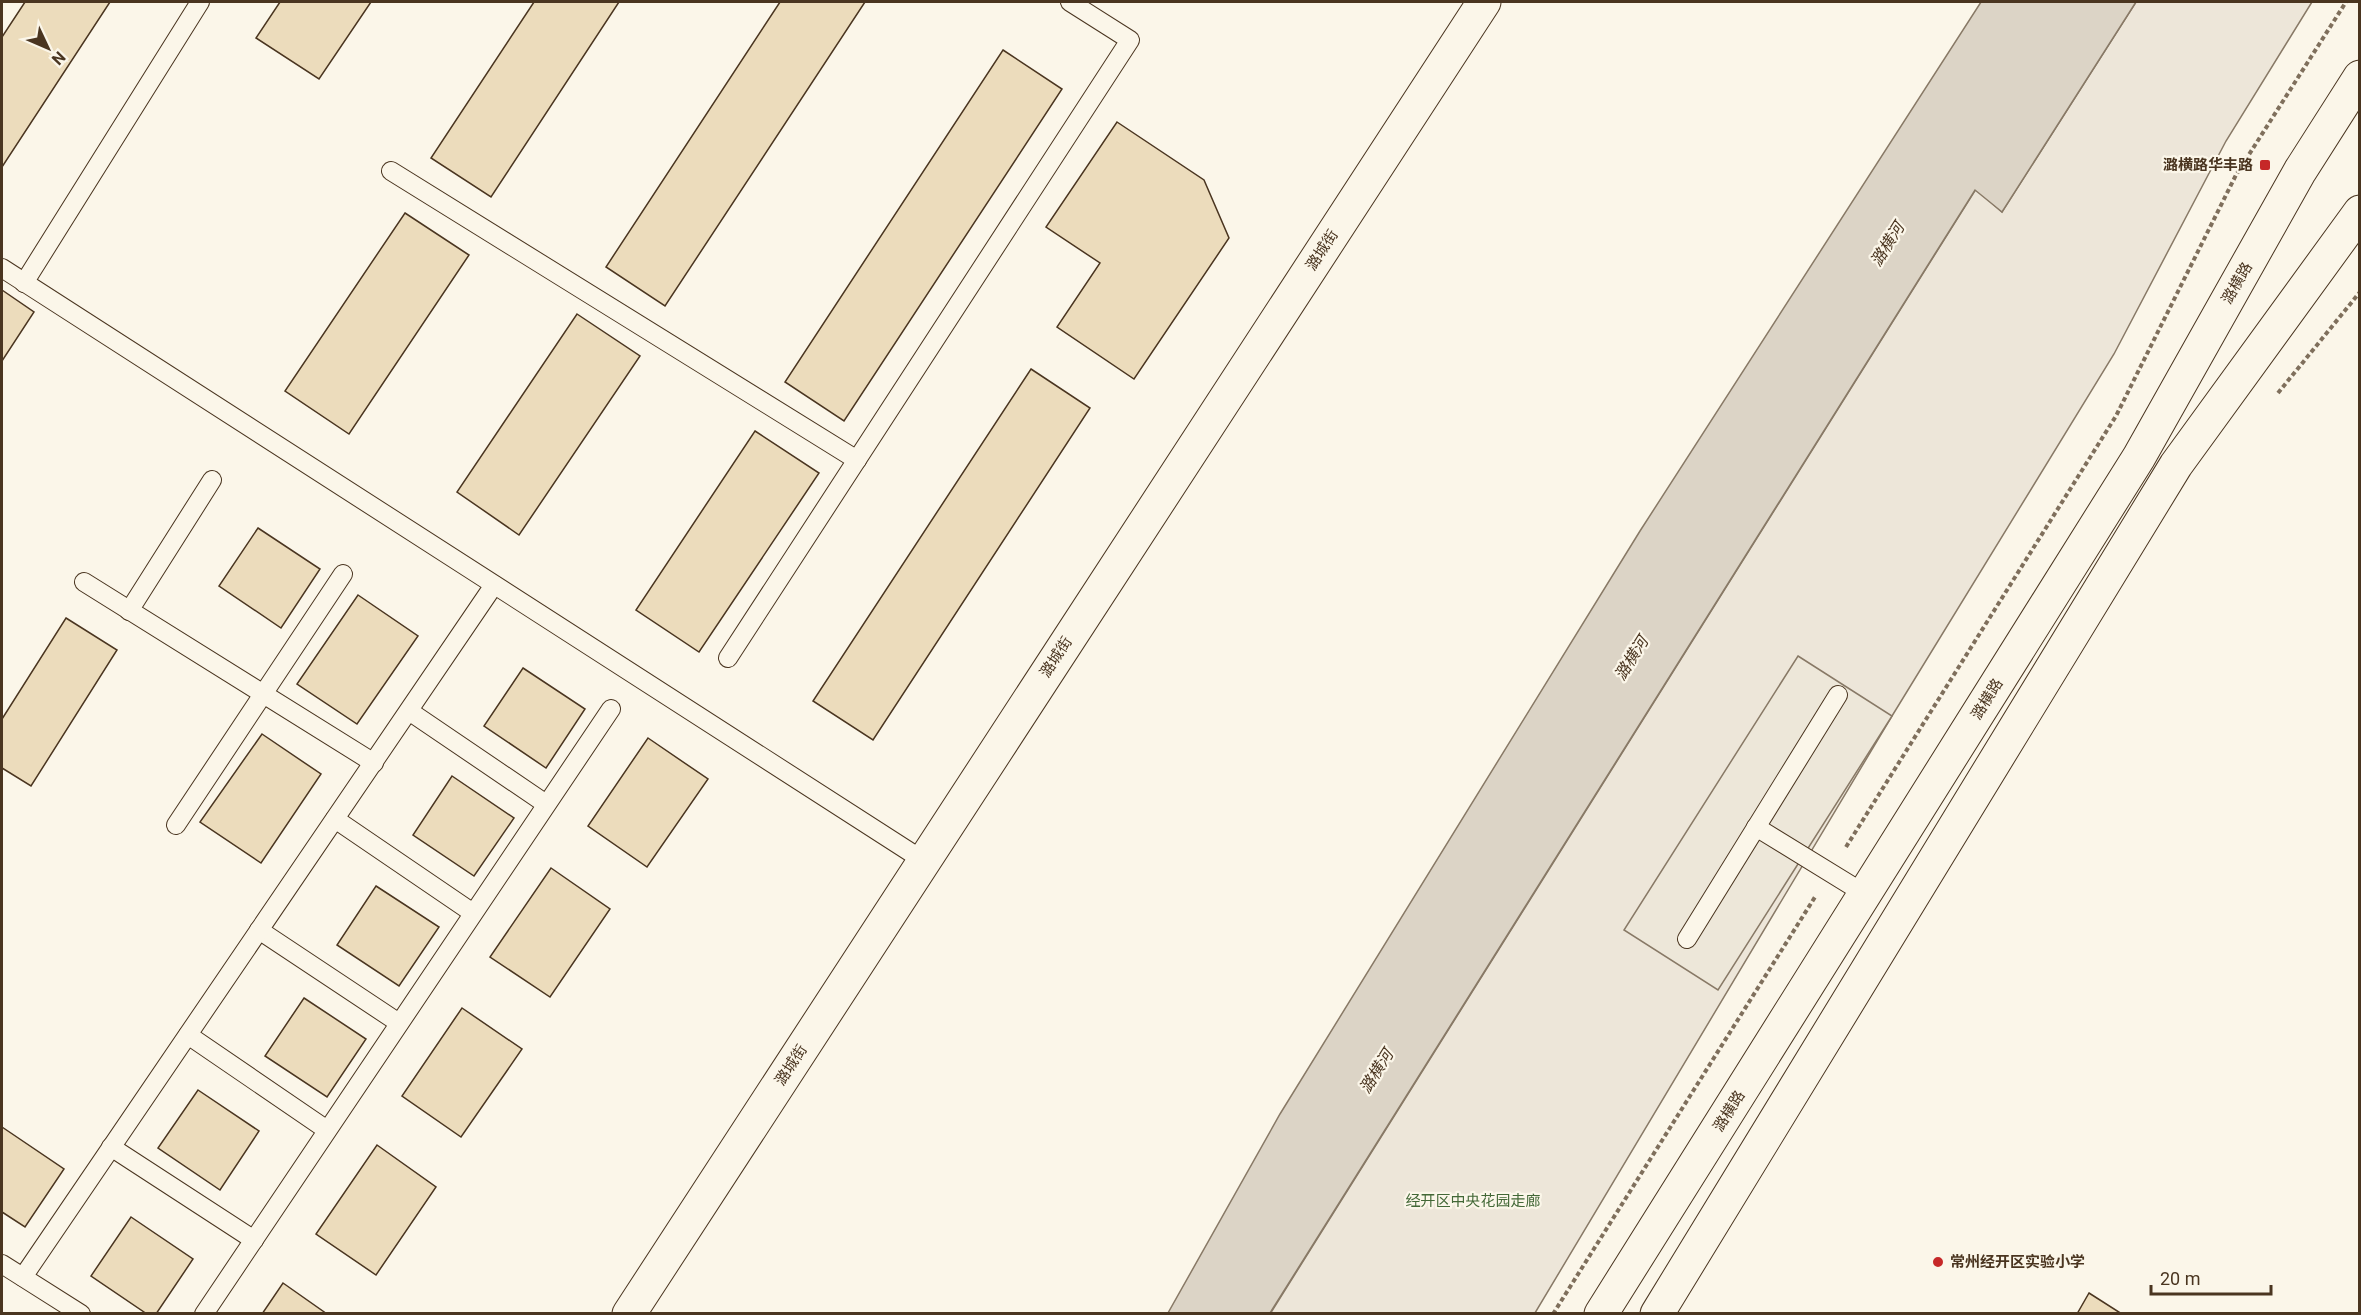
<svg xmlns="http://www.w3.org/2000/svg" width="2361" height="1315" viewBox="0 0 2361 1315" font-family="Roboto,'Noto Sans SC',sans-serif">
<rect width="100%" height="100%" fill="#fbf6e9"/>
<path fill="#ede6d9" stroke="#887966" stroke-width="1.5" d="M2136,2h176l-86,139 -112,213 -222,362 -357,597 -265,1 706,-1125 26,23z"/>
<path fill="#ede7d9" stroke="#887966" stroke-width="1.5" d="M1798,656l94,60 -174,274 -94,-60z"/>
<path fill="#dcd4c6" stroke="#887966" stroke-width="1.5" d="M1981,2h155l-134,210 -27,-22 -705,1123h-102l112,-199 360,-583z"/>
<g fill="#ecdcbc" stroke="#4a3520" stroke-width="1.5">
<path d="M25,2h85l-108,165v-130z"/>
<path d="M280,2h91l-52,77 -63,-41z"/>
<path d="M534,2h85l-128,195 -60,-39z"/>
<path d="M780,2h85l-200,304 -59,-39z"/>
<path d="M1003,50l59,39 -218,332 -59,-39z"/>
<path d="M1117,122l87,58 25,58 -95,141 -77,-52 43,-64 -54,-36z"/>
<path d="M405,213l64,42 -120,179 -64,-43z"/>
<path d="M2,290l32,22 -32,49z"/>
<path d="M577,314l63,42 -121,179 -62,-43z"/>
<path d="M1031,369l59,39 -217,332 -60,-39z"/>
<path d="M755,431l64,42 -120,179 -63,-42z"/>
<path d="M258,528l62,41 -39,59 -62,-42z"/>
<path d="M358,595l60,41 -61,88 -60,-40z"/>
<path d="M66,618l51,32 -86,136 -29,-18v-49z"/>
<path d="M523,668l62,41 -39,59 -62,-42z"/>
<path d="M262,734l59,40 -60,89 -61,-41z"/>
<path d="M648,738l60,41 -61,88 -59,-41z"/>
<path d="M452,776l62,42 -40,58 -61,-41z"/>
<path d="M551,868l59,41 -60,88 -60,-40z"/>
<path d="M376,886l63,41 -40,59 -62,-41z"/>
<path d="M304,998l62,41 -39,58 -62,-41z"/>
<path d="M462,1008l60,41 -61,88 -59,-41z"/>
<path d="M198,1090l61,41 -39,59 -62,-42z"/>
<path d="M2,1127l62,42 -39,58 -23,-15z"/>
<path d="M377,1145l59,42 -60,88 -60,-41z"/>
<path d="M131,1217l62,42 -37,55h-9l-56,-38z"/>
<path d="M283,1283l44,31h-65z"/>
<path d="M2089,1293l33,21h-45z"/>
</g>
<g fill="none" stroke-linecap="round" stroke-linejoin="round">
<g stroke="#4a3520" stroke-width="20">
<g id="service">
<path d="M391,171l466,289"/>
<path d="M2,268l922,593"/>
<path d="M24,283l176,-281"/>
<path d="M84,582l290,181"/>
<path d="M129,611l83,-131"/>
<path d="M728,658l402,-618 -60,-38"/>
<path d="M409,711l137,93"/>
<path d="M335,819l138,94"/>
<path d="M176,825l167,-251"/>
<path d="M1756,827l109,67"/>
<path d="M259,930l140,93"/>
<path d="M1687,939l151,-244"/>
<path d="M188,1035l139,95"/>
<path d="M111,1147l143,93"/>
<path d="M2,1264l79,50"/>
<path d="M23,1277l471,-692"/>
<path d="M204,1314l407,-605"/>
</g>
</g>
<g stroke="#4a3520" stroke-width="35">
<path id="minor" d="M629,1314l855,-1312"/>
</g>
<g stroke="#4a3520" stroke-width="35">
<g id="primary">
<path d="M1601,1314l538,-857 161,-286 60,-94"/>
<path d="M1657,1314l519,-849 184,-253"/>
</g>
</g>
<g stroke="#7f6f5c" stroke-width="4" stroke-dasharray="4.5 3" stroke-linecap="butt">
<path d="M2278,393l82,-101"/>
<path d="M1846,847l270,-431 120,-241 110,-173"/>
<path d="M1553,1314l262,-417"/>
</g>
<use href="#service" stroke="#fbf6e9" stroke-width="18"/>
<use href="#minor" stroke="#fbf6e9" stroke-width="33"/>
<use href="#primary" stroke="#fbf6e9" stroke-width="33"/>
</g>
<g fill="#c62828" stroke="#fbf6e9" stroke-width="2">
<rect x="2259" y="159" width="12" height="12" rx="3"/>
<circle cx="1938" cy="1262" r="6"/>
</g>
<g text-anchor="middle" stroke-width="4.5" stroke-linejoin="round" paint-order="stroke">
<g font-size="15" font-weight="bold" fill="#4a3520" stroke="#fbf6e9" text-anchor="end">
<text x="2253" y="170">潞横路华丰路</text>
<text x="1950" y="1267" text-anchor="start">常州经开区实验小学</text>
</g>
<g font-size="15" fill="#4a3520" stroke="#fbf6e9">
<text transform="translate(1322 250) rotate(-57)" y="5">潞城街</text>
<text transform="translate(2237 283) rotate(-60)" y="5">潞横路</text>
<text transform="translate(1056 657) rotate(-57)" y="5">潞城街</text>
<text transform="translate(1987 699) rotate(-58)" y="5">潞横路</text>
<text transform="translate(791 1065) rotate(-57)" y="5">潞城街</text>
<text transform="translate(1729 1111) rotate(-58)" y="5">潞横路</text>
</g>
<g font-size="15" fill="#436837" stroke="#fbf6e9">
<text x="1473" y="1206">经开区中央花园走廊</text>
</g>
<g font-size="16" font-style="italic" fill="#4a3520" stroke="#fbf6e9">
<text transform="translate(1887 244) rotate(-58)" y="6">潞横河</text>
<text transform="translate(1631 658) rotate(-58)" y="6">潞横河</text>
<text transform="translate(1376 1071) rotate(-58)" y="6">潞横河</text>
</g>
</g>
<rect width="2361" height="1315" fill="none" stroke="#4a3520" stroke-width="6"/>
<g transform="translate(48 48) rotate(134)" stroke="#fbf6e9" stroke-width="4.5" paint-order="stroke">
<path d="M0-4.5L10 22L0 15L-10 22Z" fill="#4a3520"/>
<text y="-9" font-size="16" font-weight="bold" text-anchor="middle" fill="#4a3520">N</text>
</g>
<path d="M2151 1285v9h120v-9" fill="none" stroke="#4a3520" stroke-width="3"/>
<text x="2160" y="1285" font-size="18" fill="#4a3520" stroke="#fbf6e9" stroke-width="4.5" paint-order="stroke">20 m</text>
</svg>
